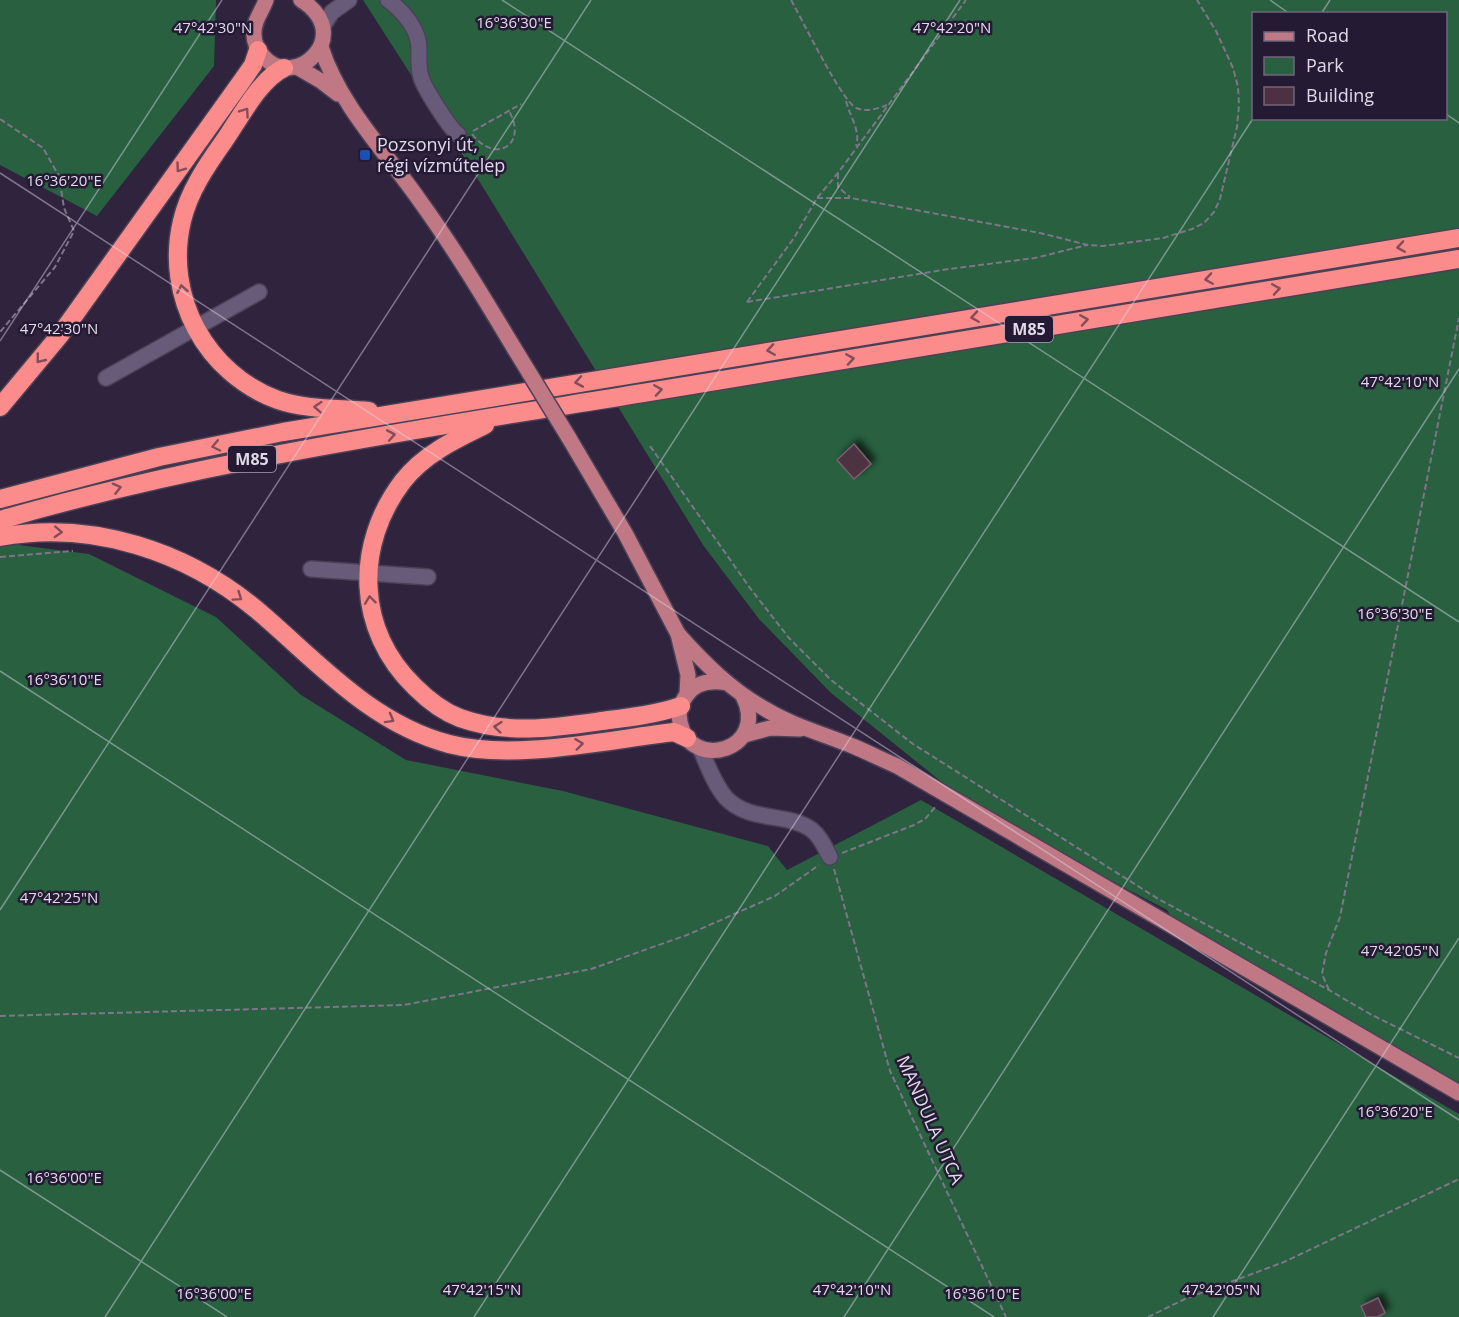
<svg xmlns="http://www.w3.org/2000/svg" width="1459" height="1317" viewBox="0 0 1459 1317" font-family="'Open Sans',sans-serif">
<defs>
<filter id="shadow"><feDropShadow dx="5" dy="-5" stdDeviation="3" flood-color="#0009"/></filter>
</defs>
<rect width="100%" height="100%" fill="#2f233d"/>
<g fill="#286040" fill-rule="evenodd">
<path d="M0,0h216l-2,66 -117,150 -97,-51z"/>
<path d="M363,0h1096v1083l-285,-161 -7,-12 -61,-32 -158,-91 -117,-94 -72,-74 -56,-74 -222,-361zM1254,14h192v104h-192z"/>
<path d="M11,544l78,10 127,63 85,78 105,65 157,31 205,55 19,24 134,-70 538,314v203h-1459v-770z"/>
</g>
<g fill="#4d3142" stroke="#7c5d70" stroke-width="1.5" filter="url(#shadow)">
<path d="M854,444l17,20 -17,15 -17,-19z"/>
<path d="M1378,1298l7,15 -8,4h-11l-5,-11z"/>
</g>
<g fill="none" stroke-linecap="round" stroke-linejoin="round">
<g stroke="#4b4157" stroke-width="18">
<g id="minor">
<path d="M388,0c15,11 31,29 31,49 0,9 -1,19 2,28 2,9 30,54 37,57"/>
<path d="M323,26l9,-14 17,-12"/>
<path d="M106,378l153,-86"/>
<path d="M311,569l117,8"/>
<path d="M700,748c7,16 14,36 26,50 24,25 62,14 86,32 9,7 13,18 18,27"/>
</g>
</g>
<g stroke="#4b4157" stroke-width="18">
<g id="major">
<path d="M266,0c-4,12 -13,21 -12,35 0,7 4,15 9,21 31,37 94,-21 38,-56"/>
<path d="M321,47c19,59 64,104 99,154 34,47 64,97 94,147"/>
<path d="M297,67l24,14 17,13"/>
<path d="M569,438l56,95 53,101 10,41 -1,19"/>
<path d="M678,634c26,29 53,56 87,75 28,17 59,25 90,38 14,6 28,13 42,19l562,327"/>
<path d="M727,683c-16,-3 -32,-1 -41,13 -6,8 -8,17 -6,26 10,51 90,28 63,-26"/>
<path d="M744,735l26,-7 30,1"/>
</g>
</g>
<g stroke="#4b4157" stroke-width="21">
<g id="highway">
<path d="M284,68c-24,11 -44,50 -60,73 -17,24 -35,50 -42,80 -18,75 24,153 96,179 29,10 61,8 91,11"/>
<path d="M0,407l60,-72 184,-257 9,-13 5,-15"/>
<path d="M485,425c-29,14 -61,29 -82,56 -49,64 -47,149 12,206 13,13 29,25 45,31 50,18 99,9 149,2 24,-3 48,-6 72,-14"/>
<path d="M0,499l159,-42 124,-25 1176,-194"/>
<path d="M0,520c210,-61 427,-92 643,-127 272,-45 544,-89 816,-134"/>
<path d="M0,537c92,-17 186,14 257,73 60,51 113,113 192,134 65,17 157,-4 225,-12l13,6"/>
</g>
</g>
<g stroke="#7e758b" stroke-width="2" stroke-dasharray="6 3" stroke-linecap="butt">
<path d="M791,0c11,19 50,100 65,108 9,4 22,1 31,-3"/>
<path d="M846,101c4,16 15,30 10,45"/>
<path d="M0,119l43,29 16,28 5,32 10,23 -19,36 -55,65"/>
<path d="M473,131l48,-27"/>
<path d="M472,134c24,31 56,10 37,-23"/>
<path d="M838,173v14l12,10"/>
<path d="M817,198h34l189,35 48,12 15,1 60,-8 29,-9 12,-6 10,-11 6,-13 17,-72 2,-22 -1,-18 -5,-19 -17,-37 -19,-31"/>
<path d="M747,302l47,-64 23,-40 21,-25 128,-173"/>
<path d="M747,302l202,-33 86,-11 52,-13"/>
<path d="M650,446l100,142 39,50 42,42 82,64 247,156 169,90 41,24 89,44"/>
<path d="M0,557l73,-6"/>
<path d="M842,853l72,-28 11,-6 12,-14"/>
<path d="M834,869l56,202 116,246"/>
<path d="M1329,990l-7,-16 4,-21 14,-36 119,-599"/>
<path d="M0,1016l404,-11 187,-36 96,-34 88,-39 44,-31"/>
<path d="M1148,1317l37,-18 99,-37 175,-83"/>
</g>
<use href="#minor" stroke="#685b79" stroke-width="15"/>
<use href="#major" stroke="#c07884" stroke-width="15"/>
<use href="#highway" stroke="#fb8c8b" stroke-width="18"/>
<g stroke="#4b4157" stroke-width="18" stroke-linecap="butt">
<path id="major-bridge" d="M514,348l55,90"/>
</g>
<use href="#major-bridge" stroke="#c07884" stroke-width="15"/>
</g>
<defs><path id="oneway-chevron" d="M-2-3.5L2.5 0L-2 3.5" fill="none" stroke-width="1.6" stroke-linecap="round" stroke-linejoin="round" transform="scale(1.5)"/></defs>
<g stroke="#854d5b">
<use href="#oneway-chevron" transform="translate(245 112) rotate(-55)"/>
<use href="#oneway-chevron" transform="translate(180 168) rotate(126)"/>
<use href="#oneway-chevron" transform="translate(1401 247) rotate(171)"/>
<use href="#oneway-chevron" transform="translate(1209 279) rotate(171)"/>
<use href="#oneway-chevron" transform="translate(182 289) rotate(-100)"/>
<use href="#oneway-chevron" transform="translate(1276 289) rotate(-9)"/>
<use href="#oneway-chevron" transform="translate(975 317) rotate(171)"/>
<use href="#oneway-chevron" transform="translate(1084 320) rotate(-9)"/>
<use href="#oneway-chevron" transform="translate(771 350) rotate(171)"/>
<use href="#oneway-chevron" transform="translate(40 359) rotate(129)"/>
<use href="#oneway-chevron" transform="translate(850 359) rotate(-9)"/>
<use href="#oneway-chevron" transform="translate(579 382) rotate(170)"/>
<use href="#oneway-chevron" transform="translate(658 390) rotate(-9)"/>
<use href="#oneway-chevron" transform="translate(318 407) rotate(-176)"/>
<use href="#oneway-chevron" transform="translate(391 435) rotate(-10)"/>
<use href="#oneway-chevron" transform="translate(216 446) rotate(168)"/>
<use href="#oneway-chevron" transform="translate(117 488) rotate(-14)"/>
<use href="#oneway-chevron" transform="translate(58 532) rotate(3)"/>
<use href="#oneway-chevron" transform="translate(238 597) rotate(34)"/>
<use href="#oneway-chevron" transform="translate(370 600) rotate(-97)"/>
<use href="#oneway-chevron" transform="translate(390 719) rotate(29)"/>
<use href="#oneway-chevron" transform="translate(498 727) rotate(-174)"/>
<use href="#oneway-chevron" transform="translate(579 744) rotate(-7)"/>
</g>
<path fill="none" stroke="#e0d9ea" stroke-width="1.5" stroke-opacity="0.45" d="M502,0l957,622M1270,0l20,14M1321,14l9,-14M1446,114l13,9M0,173l1459,947M0,341l222,-341M0,671l994,646M0,910l591,-910M0,1170l227,147M105,1317l855,-1317M474,1317l780,-1200M844,1317l615,-948M1213,1317l246,-379"/>
<rect fill="#1a4fb4" stroke="#251a33" stroke-width="2" x="359" y="149" width="12" height="12" rx="3"/>
<g text-anchor="middle" stroke-width="5" stroke-linejoin="round" paint-order="stroke">
<g fill="#251a33" stroke="#a8a0b3" stroke-width="1.5">
<rect x="1005" y="316" width="48" height="26" rx="4.5"/>
<rect x="228" y="446" width="48" height="26" rx="4.5"/>
</g>
<g font-size="16" font-weight="bold" fill="#e0d9ea">
<text x="1029" y="335">M85</text>
<text x="252" y="465">M85</text>
</g>
<g font-size="18" fill="#e0d9ea" stroke="#251a33" text-anchor="start">
<text x="377" y="151">Pozsonyi út,<tspan x="377" dy="21">régi vízműtelep</tspan></text>
</g>
<g font-size="18" fill="#e0d9ea" stroke="#251a33">
<text transform="translate(930 1120) rotate(66)" y="6">MANDULA UTCA</text>
</g>
</g>
<g font-size="15" text-anchor="middle" fill="#e0d9ea" stroke="#251a33" stroke-width="5" stroke-linejoin="round" paint-order="stroke">
<text x="514" y="28">16°36'30"E</text>
<text x="213" y="33">47°42'30"N</text>
<text x="952" y="33">47°42'20"N</text>
<text x="64" y="186">16°36'20"E</text>
<text x="59" y="334">47°42'30"N</text>
<text x="1400" y="387">47°42'10"N</text>
<text x="1395" y="619">16°36'30"E</text>
<text x="64" y="685">16°36'10"E</text>
<text x="59" y="903">47°42'25"N</text>
<text x="1400" y="956">47°42'05"N</text>
<text x="1395" y="1117">16°36'20"E</text>
<text x="64" y="1183">16°36'00"E</text>
<text x="482" y="1295">47°42'15"N</text>
<text x="852" y="1295">47°42'10"N</text>
<text x="1221" y="1295">47°42'05"N</text>
<text x="214" y="1299">16°36'00"E</text>
<text x="982" y="1299">16°36'10"E</text>
</g>
<rect x="1252" y="12" width="195" height="108" fill="#251a33" stroke="#70667c" stroke-width="1.5"/>
<rect x="1264" y="32" width="30" height="9" fill="#c07884" stroke="#70667c" stroke-width="1.5"/>
<text x="1306" y="42" font-size="18" fill="#e0d9ea">Road</text>
<rect x="1264" y="57" width="30" height="18" fill="#286040" stroke="#70667c" stroke-width="1.5"/>
<text x="1306" y="72" font-size="18" fill="#e0d9ea">Park</text>
<rect x="1264" y="87" width="30" height="18" fill="#4d3142" stroke="#70667c" stroke-width="1.5"/>
<text x="1306" y="102" font-size="18" fill="#e0d9ea">Building</text>
</svg>
